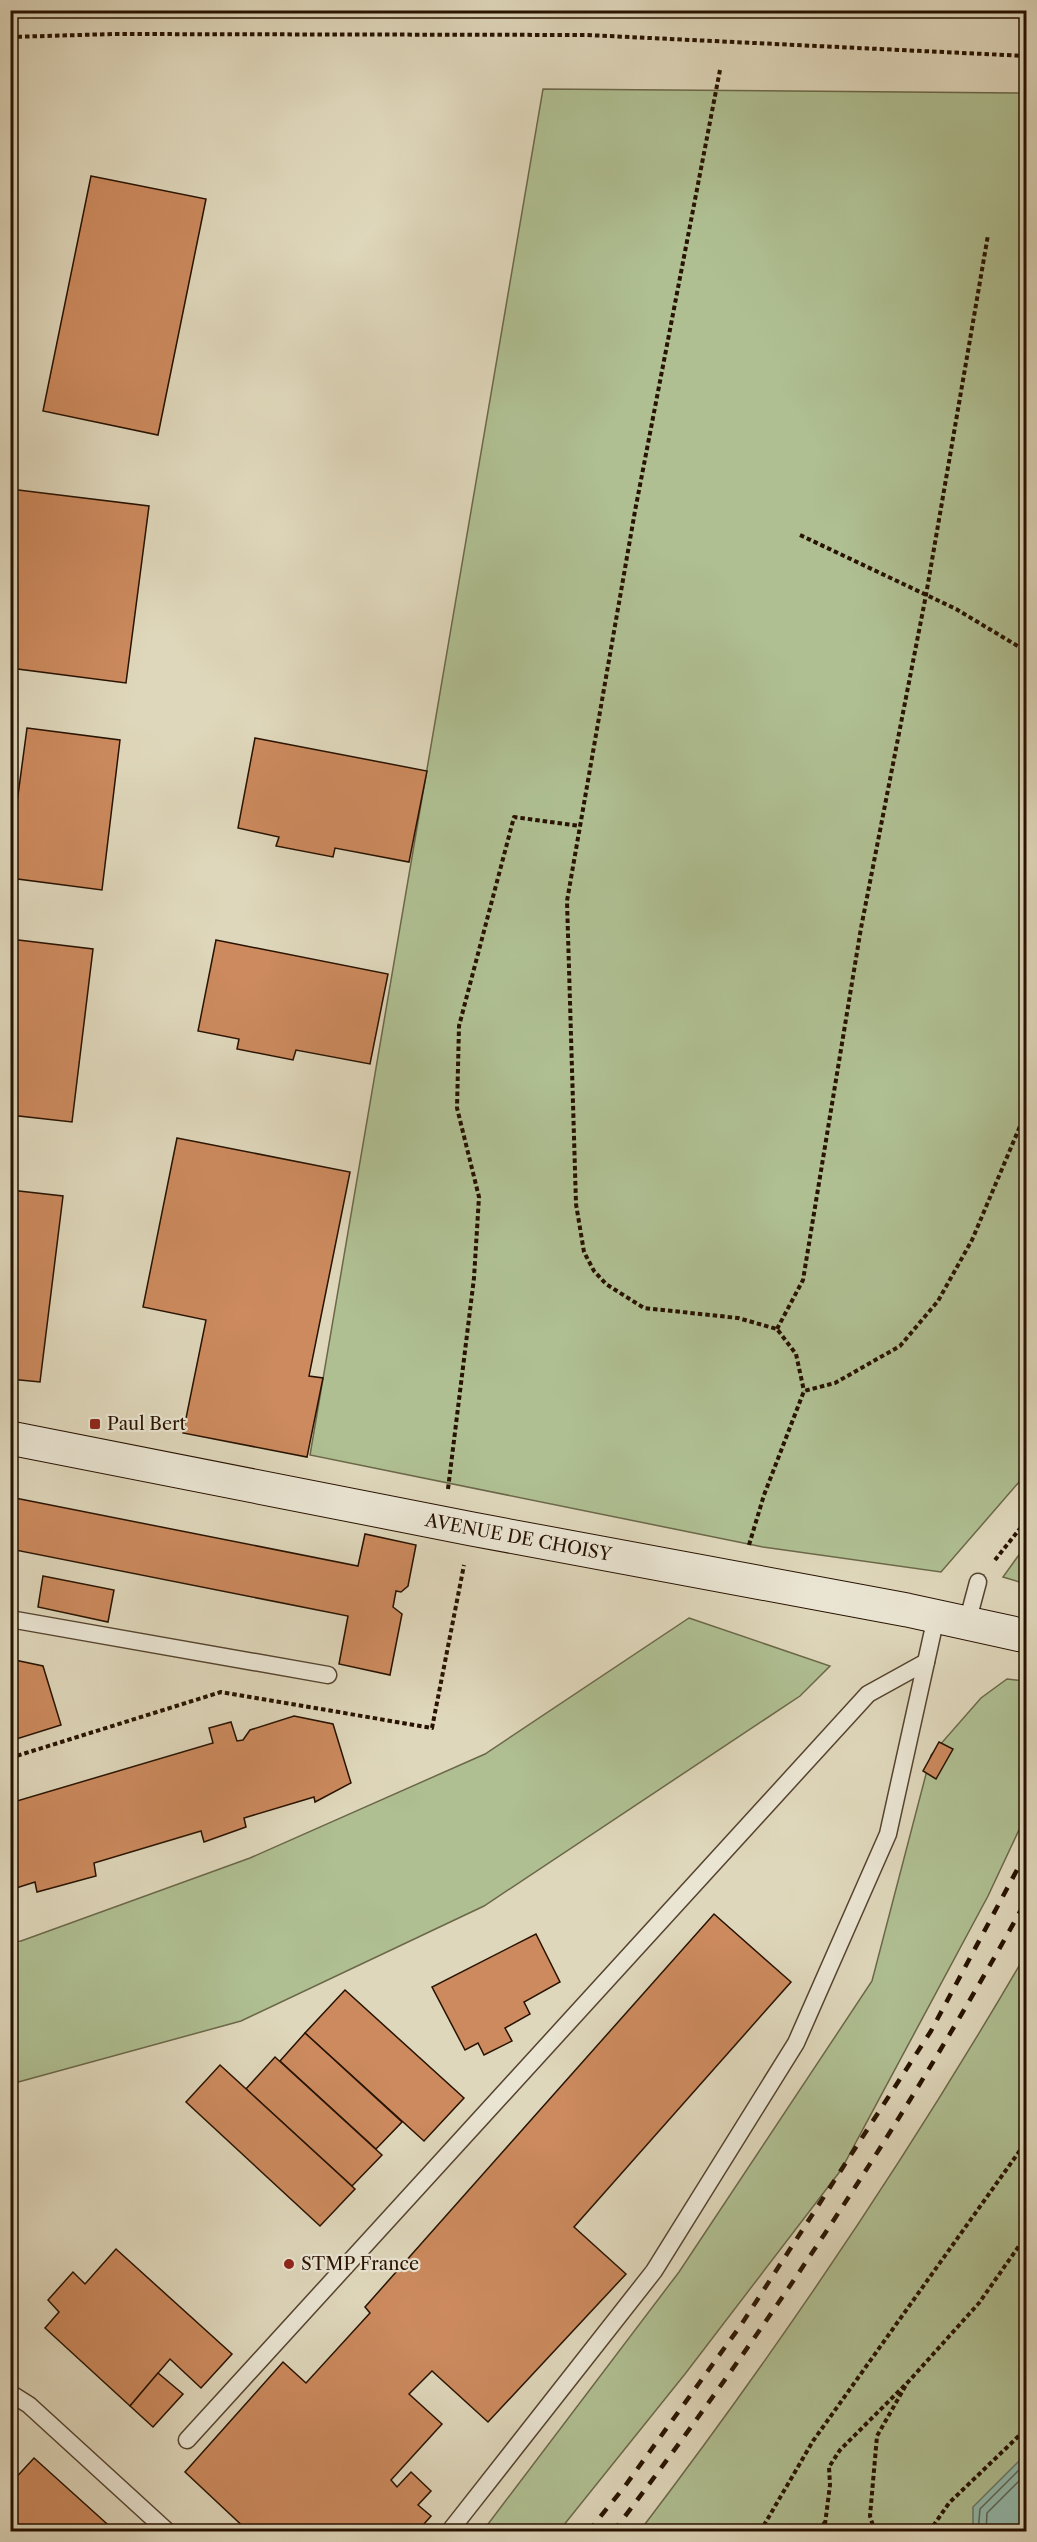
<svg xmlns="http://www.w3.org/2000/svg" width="1037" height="2542" viewBox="0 0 1037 2542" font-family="'Libre Caslon Text',serif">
<rect width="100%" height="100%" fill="#dfd7bb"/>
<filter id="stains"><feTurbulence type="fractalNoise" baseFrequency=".00333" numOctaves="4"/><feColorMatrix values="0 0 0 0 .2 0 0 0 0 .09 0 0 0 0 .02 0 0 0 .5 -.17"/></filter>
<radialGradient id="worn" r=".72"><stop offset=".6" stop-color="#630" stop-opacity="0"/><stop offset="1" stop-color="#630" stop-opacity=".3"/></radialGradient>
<g fill="#afbf92" stroke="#6b6849" stroke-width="1.5">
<path d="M543,89l483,4v1381l-85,98 -178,-25 -453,-92z"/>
<path d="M1026,1545v39l-23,-7z"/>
<path d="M689,1618l141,48 -30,30 -316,210 -243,115 -230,63v-142l10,-1 229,-83 235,-104z"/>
<path d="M1007,1679l19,2v134l-38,81 -147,274 -156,204 -126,157 -77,1 197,-260 193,-291 59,-226 50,-57z"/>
<path d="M1026,1954v577l-387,1c141,-185 270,-377 387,-578z"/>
</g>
<path fill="#93baad" stroke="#687768" stroke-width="1.5" d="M1026,2454v77h-53v-24z"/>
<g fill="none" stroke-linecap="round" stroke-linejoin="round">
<g stroke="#5d6656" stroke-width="1.5">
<path d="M978,2532l2,-23 46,-46"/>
<path d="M986,2532l1,-19 39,-39"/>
</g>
</g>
<g fill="#cc8a5e" stroke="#271200" stroke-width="1.5">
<path d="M91,176l115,23 -48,236 -115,-24z"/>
<path d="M10,489l139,17 -23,177 -116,-15z"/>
<path d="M27,728l93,12 -18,150 -92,-12v-23z"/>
<path d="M255,738l172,33 -18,91 -74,-14 -2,9 -57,-11 3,-9 -41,-9z"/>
<path d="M10,939l83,10 -21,173 -62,-7z"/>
<path d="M216,940l172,34 -18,90 -74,-14 -3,10 -56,-11 2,-10 -41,-8z"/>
<path d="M177,1138l173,34 -41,204 14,2 -16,79 -124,-24 23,-113 -63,-13z"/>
<path d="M10,1190l53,6 -23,186 -30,-3z"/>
<path d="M10,1497l348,69 7,-32 51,11 -8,41 -7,6 -5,-1 -3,16 9,7 -12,61 -51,-11 9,-48 -338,-67z"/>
<path d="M43,1576l71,14 -6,32 -70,-15z"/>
<path d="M10,1659l33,7 18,59 -51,16z"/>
<path d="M294,1716l39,8 18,59 -36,19 -1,-5 -70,21 2,9 -42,15 -3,-11 -107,32 2,13 -59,16 -2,-10 -25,8v-87l203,-60 -4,-15 22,-6 6,19 6,-1 7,-10z"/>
<path d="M939,1742l14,7 -17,30 -13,-8z"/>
<path d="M714,1914l77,68 -217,245 52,47 -138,148 -56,-51 -23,23 33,30 -51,56 6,7 14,-15 20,19 -13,14 13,11 -14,16h-168l-64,-60 98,-110 23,21 64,-70 -5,-6z"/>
<path d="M536,1934l24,48 -36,20 6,12 -25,14 7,13 -28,14 -6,-12 -13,7 -33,-63z"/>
<path d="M345,1990l119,108 -40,43 -119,-108z"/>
<path d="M305,2033l97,89 -26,27 -96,-88z"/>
<path d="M275,2057l107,98 -30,31 -106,-97z"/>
<path d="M220,2065l135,124 -35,37 -134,-124z"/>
<path d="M116,2249l116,105 -31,34 -31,-29 -40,47 -85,-78 14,-16 -11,-12 25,-28 12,12z"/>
<path d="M158,2373l25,21 -30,33 -23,-21z"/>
<path d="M34,2458l82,74h-106v-48z"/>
</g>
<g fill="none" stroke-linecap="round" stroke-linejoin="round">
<g stroke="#55432f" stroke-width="19">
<g id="lane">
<path d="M10,1619l318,56"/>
<path d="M967,1623l11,-41"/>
<path d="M10,2393l19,12 139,127"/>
<path d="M187,2440l681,-746 58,-32"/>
<path d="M449,2532l205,-261 142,-228 92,-209 48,-217"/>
</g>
</g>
<g stroke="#271200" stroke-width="35">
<g id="secondary">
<path id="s1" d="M10,1438l462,91 435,81 119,26"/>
</g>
</g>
<g stroke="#271200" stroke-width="4" stroke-dasharray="4.5 3" stroke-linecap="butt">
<path d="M10,37l104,-3 473,1 439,21"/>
<path d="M720,70l-85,441 -68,390 9,303 8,48 10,19 12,13 38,24 94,10 39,11 19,25 8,37"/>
<path d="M800,535l156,74 70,42"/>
<path d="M777,1329l26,-49 58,-352 65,-333 62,-360"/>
<path d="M448,1489l26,-211 5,-81 -22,-89 2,-82 55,-209 66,9"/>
<path d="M749,1545l15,-50 40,-104 31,-8 65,-37 38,-45 34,-61 54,-128"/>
<path d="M995,1560l31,-39"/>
<path d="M10,1758l211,-66 211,36 32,-163"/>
<path d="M760,2532l53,-91 213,-299"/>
<path d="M818,2532l7,-10"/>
<path d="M824,2532l6,-47 -1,-18 11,-17 69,-69 70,-78 47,-67"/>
<path d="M875,2532l-5,-16 7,-80 29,-51"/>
<path d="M929,2532l20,-29 77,-74"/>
</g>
<use href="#lane" stroke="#eae5d3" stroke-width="16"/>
<use href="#secondary" stroke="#eae5d3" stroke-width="33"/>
<g stroke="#271200" stroke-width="4.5" stroke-dasharray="10 10" stroke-linecap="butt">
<path d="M588,2532l37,-46 116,-161 190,-294 95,-178"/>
<path d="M613,2532c153,-201 291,-410 413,-631"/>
</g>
</g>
<g fill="#8f2418" stroke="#eae5d3" stroke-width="2">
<rect x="89" y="1418" width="12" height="12" rx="3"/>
<circle cx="289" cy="2264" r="6"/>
</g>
<g text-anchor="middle" stroke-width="4.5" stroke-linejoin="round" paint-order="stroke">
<g font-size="18" fill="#271200" stroke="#eae5d3" text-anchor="start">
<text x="107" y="1430">Paul Bert</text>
<text x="301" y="2270">STMP France</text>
</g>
<g font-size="18" fill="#271200" stroke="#eae5d3">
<text dy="6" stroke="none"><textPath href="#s1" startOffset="518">AVENUE DE CHOISY</textPath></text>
</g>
</g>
<rect width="1037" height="2542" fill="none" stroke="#dfd7bb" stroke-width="36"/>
<rect x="12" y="12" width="1013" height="2518" fill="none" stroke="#271200" stroke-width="3"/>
<rect x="18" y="18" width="1001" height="2506" fill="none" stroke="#271200" stroke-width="1.5"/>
<rect width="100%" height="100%" filter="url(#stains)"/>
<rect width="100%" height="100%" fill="url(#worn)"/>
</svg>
